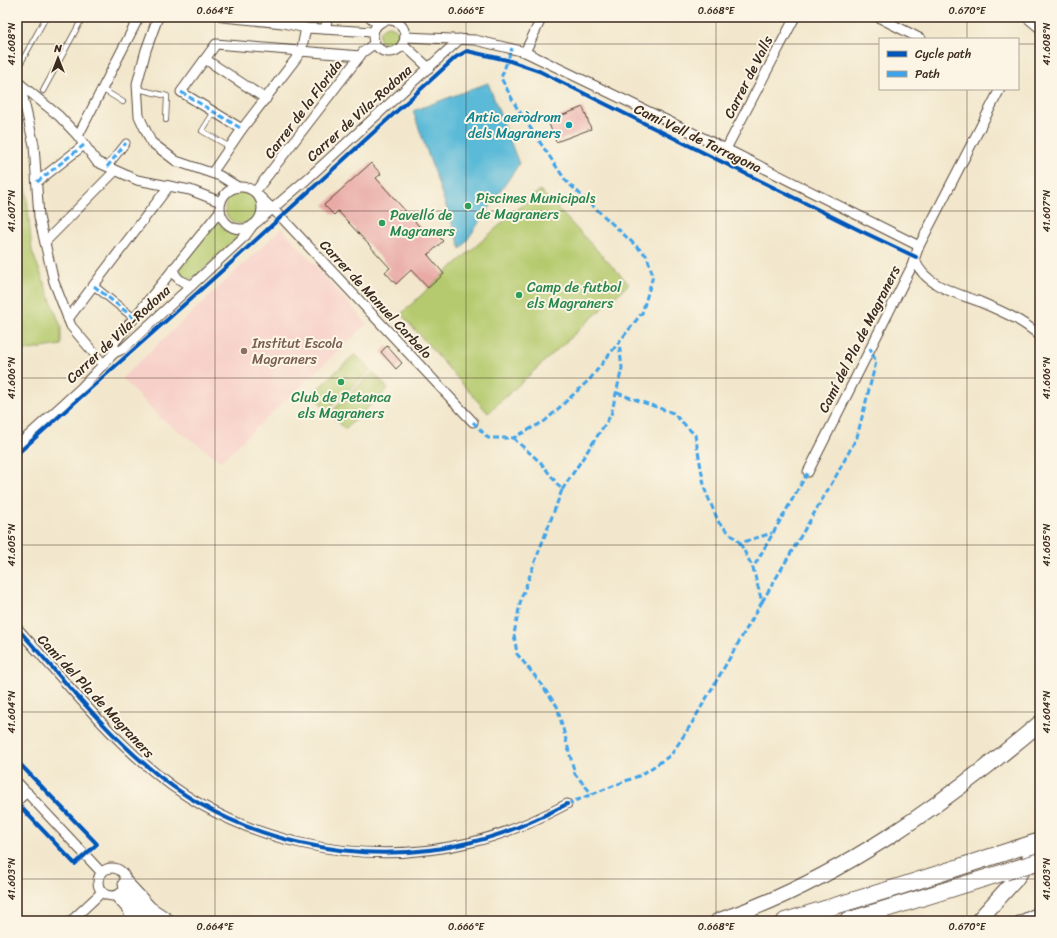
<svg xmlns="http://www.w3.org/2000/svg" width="1057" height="938" viewBox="0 0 1057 938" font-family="Sriracha,sans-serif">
<rect width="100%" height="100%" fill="#fcf5e5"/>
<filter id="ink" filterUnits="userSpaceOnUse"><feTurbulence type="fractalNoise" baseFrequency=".025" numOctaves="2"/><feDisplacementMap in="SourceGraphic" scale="8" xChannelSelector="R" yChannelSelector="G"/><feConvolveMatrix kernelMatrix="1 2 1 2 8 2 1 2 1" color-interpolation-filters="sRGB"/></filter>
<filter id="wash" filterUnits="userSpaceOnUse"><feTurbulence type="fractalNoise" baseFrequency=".012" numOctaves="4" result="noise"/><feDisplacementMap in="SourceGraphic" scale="16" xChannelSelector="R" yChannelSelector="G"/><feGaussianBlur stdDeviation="0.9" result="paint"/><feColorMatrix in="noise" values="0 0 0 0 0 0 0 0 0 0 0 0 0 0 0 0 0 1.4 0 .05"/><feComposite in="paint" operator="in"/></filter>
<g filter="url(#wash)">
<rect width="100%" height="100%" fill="#f2e7cc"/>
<path fill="#f7d0c9" d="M282,228l85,96 -146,137 -62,-44 -37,-39z"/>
<g fill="#b5ca6e" stroke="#787a46">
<circle cx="389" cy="36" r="10"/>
<path d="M17,120l3,3 12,128 29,76v18l-44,7z"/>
<path d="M540,190l89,94 -141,129 -87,-99 43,-40z"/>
<circle cx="241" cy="208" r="16"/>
<path d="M217,221l9,10 14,4 -45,42c-8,5 -17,-1 -15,-10z"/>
<path d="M355,354l16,16 -44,40 -15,-16z"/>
<path d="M373,372l15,17 -43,40 -15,-16z"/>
</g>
<path fill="#5abad8" stroke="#4a727b" d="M488,83l31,81 -58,85 -48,-138z"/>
<g id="blocks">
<g fill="#e9aaa6">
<path d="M583,107l8,22 -35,13 -8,-21z"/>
<path d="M371,163l10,11 -5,4 51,57 5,-5 11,11 -15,14 16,19 -16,14 -17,-18 -15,14 -11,-12 5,-4 -52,-57 -4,4 -10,-10z"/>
<path d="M387,346l15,17 -6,6 -15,-17z"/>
</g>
</g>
</g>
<g filter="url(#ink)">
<use href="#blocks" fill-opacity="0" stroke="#564638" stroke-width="1"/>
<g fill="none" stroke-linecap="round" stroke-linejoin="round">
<g stroke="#564638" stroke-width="6">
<g id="service">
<path d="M17,70l29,-53"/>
<path d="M102,89l21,13"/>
<path d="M138,89l29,7 -1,24"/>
<path d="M43,91l40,-74"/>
<path d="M214,112l-12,19 28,16"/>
</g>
</g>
<g stroke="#564638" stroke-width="9">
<g id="pedestrian">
<path d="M107,167l19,-24"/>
<path d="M94,286l40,32"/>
</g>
</g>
<g stroke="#564638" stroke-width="11">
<g id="minor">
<path d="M158,17l-12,33 -9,34 2,32 12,26 25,19 44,15 18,11"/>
<path d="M223,17l60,6 23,5 67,4"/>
<path d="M370,17l8,7"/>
<path d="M878,17l43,22"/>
<circle cx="389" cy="36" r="16"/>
<path d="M325,29l3,-12"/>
<path d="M405,37l70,3 50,12 201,97 193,97"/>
<path d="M403,44l26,24"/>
<path d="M525,52l17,-35"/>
<path d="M205,59l61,40"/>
<path d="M19,83l40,33 19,20 19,26 40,18 53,10 31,12"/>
<path d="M20,84l14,61 5,72 15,65 17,44 33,39"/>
<path d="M242,129l-61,-37 35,-48 144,12"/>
<path d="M78,136l61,-119"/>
<path d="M726,149l69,-132"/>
<path d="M212,173l30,-44 59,-77 5,-24"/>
<path d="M37,182l47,-37"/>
<circle cx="241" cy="208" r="21"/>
<path d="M255,192l108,-140 11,-8"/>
<path d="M259,196l24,23 190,203"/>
<path d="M257,222l49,-42 154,-141"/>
<path d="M45,242l70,-71"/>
<path d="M915,260c9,25 40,33 63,41 21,9 45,19 62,35"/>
<path d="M173,268c2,11 9,14 19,17"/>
<path d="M68,319l101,-133"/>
<path d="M114,353v-10l106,-132"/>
<path d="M17,446l64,-58 33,-35 9,-4 122,-113 8,-11"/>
<path d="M808,472l103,-204 8,-22 81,-157"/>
<path d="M17,628c42,46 83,98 130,138 87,76 213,104 325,76 34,-8 65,-22 95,-38"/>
<path d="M17,782l85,91"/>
<path d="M17,801l10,-9"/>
<circle cx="112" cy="882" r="14"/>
<path d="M121,893l23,20"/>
<path d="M115,896l18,20"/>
<path d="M71,921l31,-29"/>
<path d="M1019,921l21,-10"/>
</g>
</g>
<g stroke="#564638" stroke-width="13">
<path id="tertiary" d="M1028,17l12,10"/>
</g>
<g stroke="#564638" stroke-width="17">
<g id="trunk">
<path d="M126,884l23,25 18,12"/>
<path d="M718,921c119,-40 227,-118 322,-198"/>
<path d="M978,921l37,-41 25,-36"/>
</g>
</g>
<g stroke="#564638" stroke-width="18">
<g id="motorway">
<path d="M132,913l6,8"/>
<path d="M785,921l116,-35 139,-45"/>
<path d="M847,921l158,-49"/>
</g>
</g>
<use href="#service" stroke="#fff" stroke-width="4.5"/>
<use href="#pedestrian" stroke="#fff" stroke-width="7"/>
<use href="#minor" stroke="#fff" stroke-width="9"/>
<use href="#tertiary" stroke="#fff" stroke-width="11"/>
<use href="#trunk" stroke="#fff" stroke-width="15"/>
<use href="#motorway" stroke="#fff" stroke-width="16"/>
<g stroke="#564638" stroke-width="18" stroke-linecap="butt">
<path id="motorway-bridge" d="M1005,872l35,-11"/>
</g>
<use href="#motorway-bridge" stroke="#fff" stroke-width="16"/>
<g stroke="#3fa3ea" stroke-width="3" stroke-dasharray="6 3" stroke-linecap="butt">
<path d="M181,92l61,37"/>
<path d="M107,167l19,-24"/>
<path d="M37,182l47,-37"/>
<path d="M94,286l40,32"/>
<path d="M617,393l56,20 22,22 10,55 14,33 21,20 32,-10"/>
<path d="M473,422l15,16h25l32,-17 45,-42 52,-66 11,-37 -6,-20 -81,-75 -49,-73 -16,-30 11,-30"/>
<path d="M513,438l28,25 21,27 -41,109 -7,35 3,20 18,22 22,30 18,68 17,20"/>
<path d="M562,490l49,-75 11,-47 -3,-26"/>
<path d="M740,543l13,25"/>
<path d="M762,602l74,-126 21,-39 19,-75 -6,-14"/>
<path d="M567,804l74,-29 30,-20 21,-32 70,-121 -9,-34 55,-96"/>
<path d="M1020,920l1,1"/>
</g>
<g stroke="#fcf5e5" stroke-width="6">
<g id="cycleway">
<path d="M17,454l217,-194 222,-203 11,-6 40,9 32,11 322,160 55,26"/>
<path d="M17,628c42,46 83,98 130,138 87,76 213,104 325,76 34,-8 65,-22 95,-38"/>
<path d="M17,761l80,83 -22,20 -58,-61"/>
</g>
</g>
<use href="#cycleway" stroke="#0057b8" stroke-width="4"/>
</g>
</g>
<path fill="none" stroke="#3b2a1e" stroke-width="1" stroke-opacity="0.45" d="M215,17v904M466,17v904M716,17v904M967,17v22M17,44h863M1018,44h22M967,89v832M17,211h1023M17,378h1023M17,545h1023M17,712h1023M17,879h1023"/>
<circle fill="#0f9aa8" stroke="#fcf5e5" stroke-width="1.5" cx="569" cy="125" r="4"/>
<g fill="#2e9e5b" stroke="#fcf5e5" stroke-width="1.5">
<circle cx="468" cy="206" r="4"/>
<circle cx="382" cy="223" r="4"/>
<circle cx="519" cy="295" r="4"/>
<circle cx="341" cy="382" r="4"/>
</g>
<circle fill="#8d6e63" stroke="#fcf5e5" stroke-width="1.5" cx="244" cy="351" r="4"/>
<g text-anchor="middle" stroke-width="4" stroke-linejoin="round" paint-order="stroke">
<g font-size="14" fill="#3b2a1e" stroke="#fcf5e5">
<text transform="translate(748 77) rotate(-63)" y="5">Carrer de Valls</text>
<text transform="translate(303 109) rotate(-53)" y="5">Carrer de la Florida</text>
<text transform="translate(359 113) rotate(-42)" y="5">Carrer de Vila-Rodona</text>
<text transform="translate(698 138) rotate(26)" y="5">Camí Vell de Tarragona</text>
<text transform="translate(376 299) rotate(47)" y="5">Carrer de Manuel Carbelo</text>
<text transform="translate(118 334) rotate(-43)" y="5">Carrer de Vila-Rodona</text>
<text transform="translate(859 339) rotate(-63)" y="5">Camí del Pla de Magraners</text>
<text transform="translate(96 696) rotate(47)" y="5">Camí del Pla de Magraners</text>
</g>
<g font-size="14" fill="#0d838f" stroke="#fcf5e5" text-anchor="end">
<text x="561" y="122">Antic aeròdrom<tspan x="561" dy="16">dels Magraners</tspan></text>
</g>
<g font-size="14" fill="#27864d" stroke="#fcf5e5" text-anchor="start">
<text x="476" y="203">Piscines Municipals<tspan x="476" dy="16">de Magraners</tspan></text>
<text x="390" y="220">Pavelló de<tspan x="390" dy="16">Magraners</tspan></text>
<text x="527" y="292">Camp de futbol<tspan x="527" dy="16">els Magraners</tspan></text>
<text x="341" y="402" text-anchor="middle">Club de Petanca<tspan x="341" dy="16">els Magraners</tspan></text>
</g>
<g font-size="14" fill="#785e54" stroke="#fcf5e5" text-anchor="start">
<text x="252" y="348">Institut Escola<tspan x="252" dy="16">Magraners</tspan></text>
</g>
</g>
<rect width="1057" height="938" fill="none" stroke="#fcf5e5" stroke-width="44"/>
<rect x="879" y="38" width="140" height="52" fill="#fcf5e5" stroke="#afa495"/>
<rect x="887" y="51" width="20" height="6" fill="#0057b8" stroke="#afa495"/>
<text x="915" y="58" font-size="12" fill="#3b2a1e">Cycle path</text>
<rect x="887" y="71" width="20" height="6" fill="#3fa3ea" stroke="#afa495"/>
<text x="915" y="78" font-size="12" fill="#3b2a1e">Path</text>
<g transform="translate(58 58)" stroke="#fcf5e5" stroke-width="3" paint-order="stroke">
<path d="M0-3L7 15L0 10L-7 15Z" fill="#3b2a1e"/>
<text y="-6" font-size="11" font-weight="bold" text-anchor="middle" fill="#3b2a1e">N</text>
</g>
<rect x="22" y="22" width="1013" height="894" fill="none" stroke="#3b2a1e" stroke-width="1.5"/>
<g font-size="10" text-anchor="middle" fill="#3b2a1e">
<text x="215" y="14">0.664°E</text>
<text x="466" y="14">0.666°E</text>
<text x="716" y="14">0.668°E</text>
<text x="967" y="14">0.670°E</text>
<text transform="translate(11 44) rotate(-90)" y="4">41.608°N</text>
<text transform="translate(1046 44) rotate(-90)" y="4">41.608°N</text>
<text transform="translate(11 211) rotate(-90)" y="4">41.607°N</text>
<text transform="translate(1046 211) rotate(-90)" y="4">41.607°N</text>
<text transform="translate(11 378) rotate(-90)" y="4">41.606°N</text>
<text transform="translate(1046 378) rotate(-90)" y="4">41.606°N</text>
<text transform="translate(11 545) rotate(-90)" y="4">41.605°N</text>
<text transform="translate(1046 545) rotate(-90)" y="4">41.605°N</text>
<text transform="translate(11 712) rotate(-90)" y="4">41.604°N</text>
<text transform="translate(1046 712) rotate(-90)" y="4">41.604°N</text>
<text transform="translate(11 879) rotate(-90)" y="4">41.603°N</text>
<text transform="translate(1046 879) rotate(-90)" y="4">41.603°N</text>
<text x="215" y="930">0.664°E</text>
<text x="466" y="930">0.666°E</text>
<text x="716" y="930">0.668°E</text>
<text x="967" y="930">0.670°E</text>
</g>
</svg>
